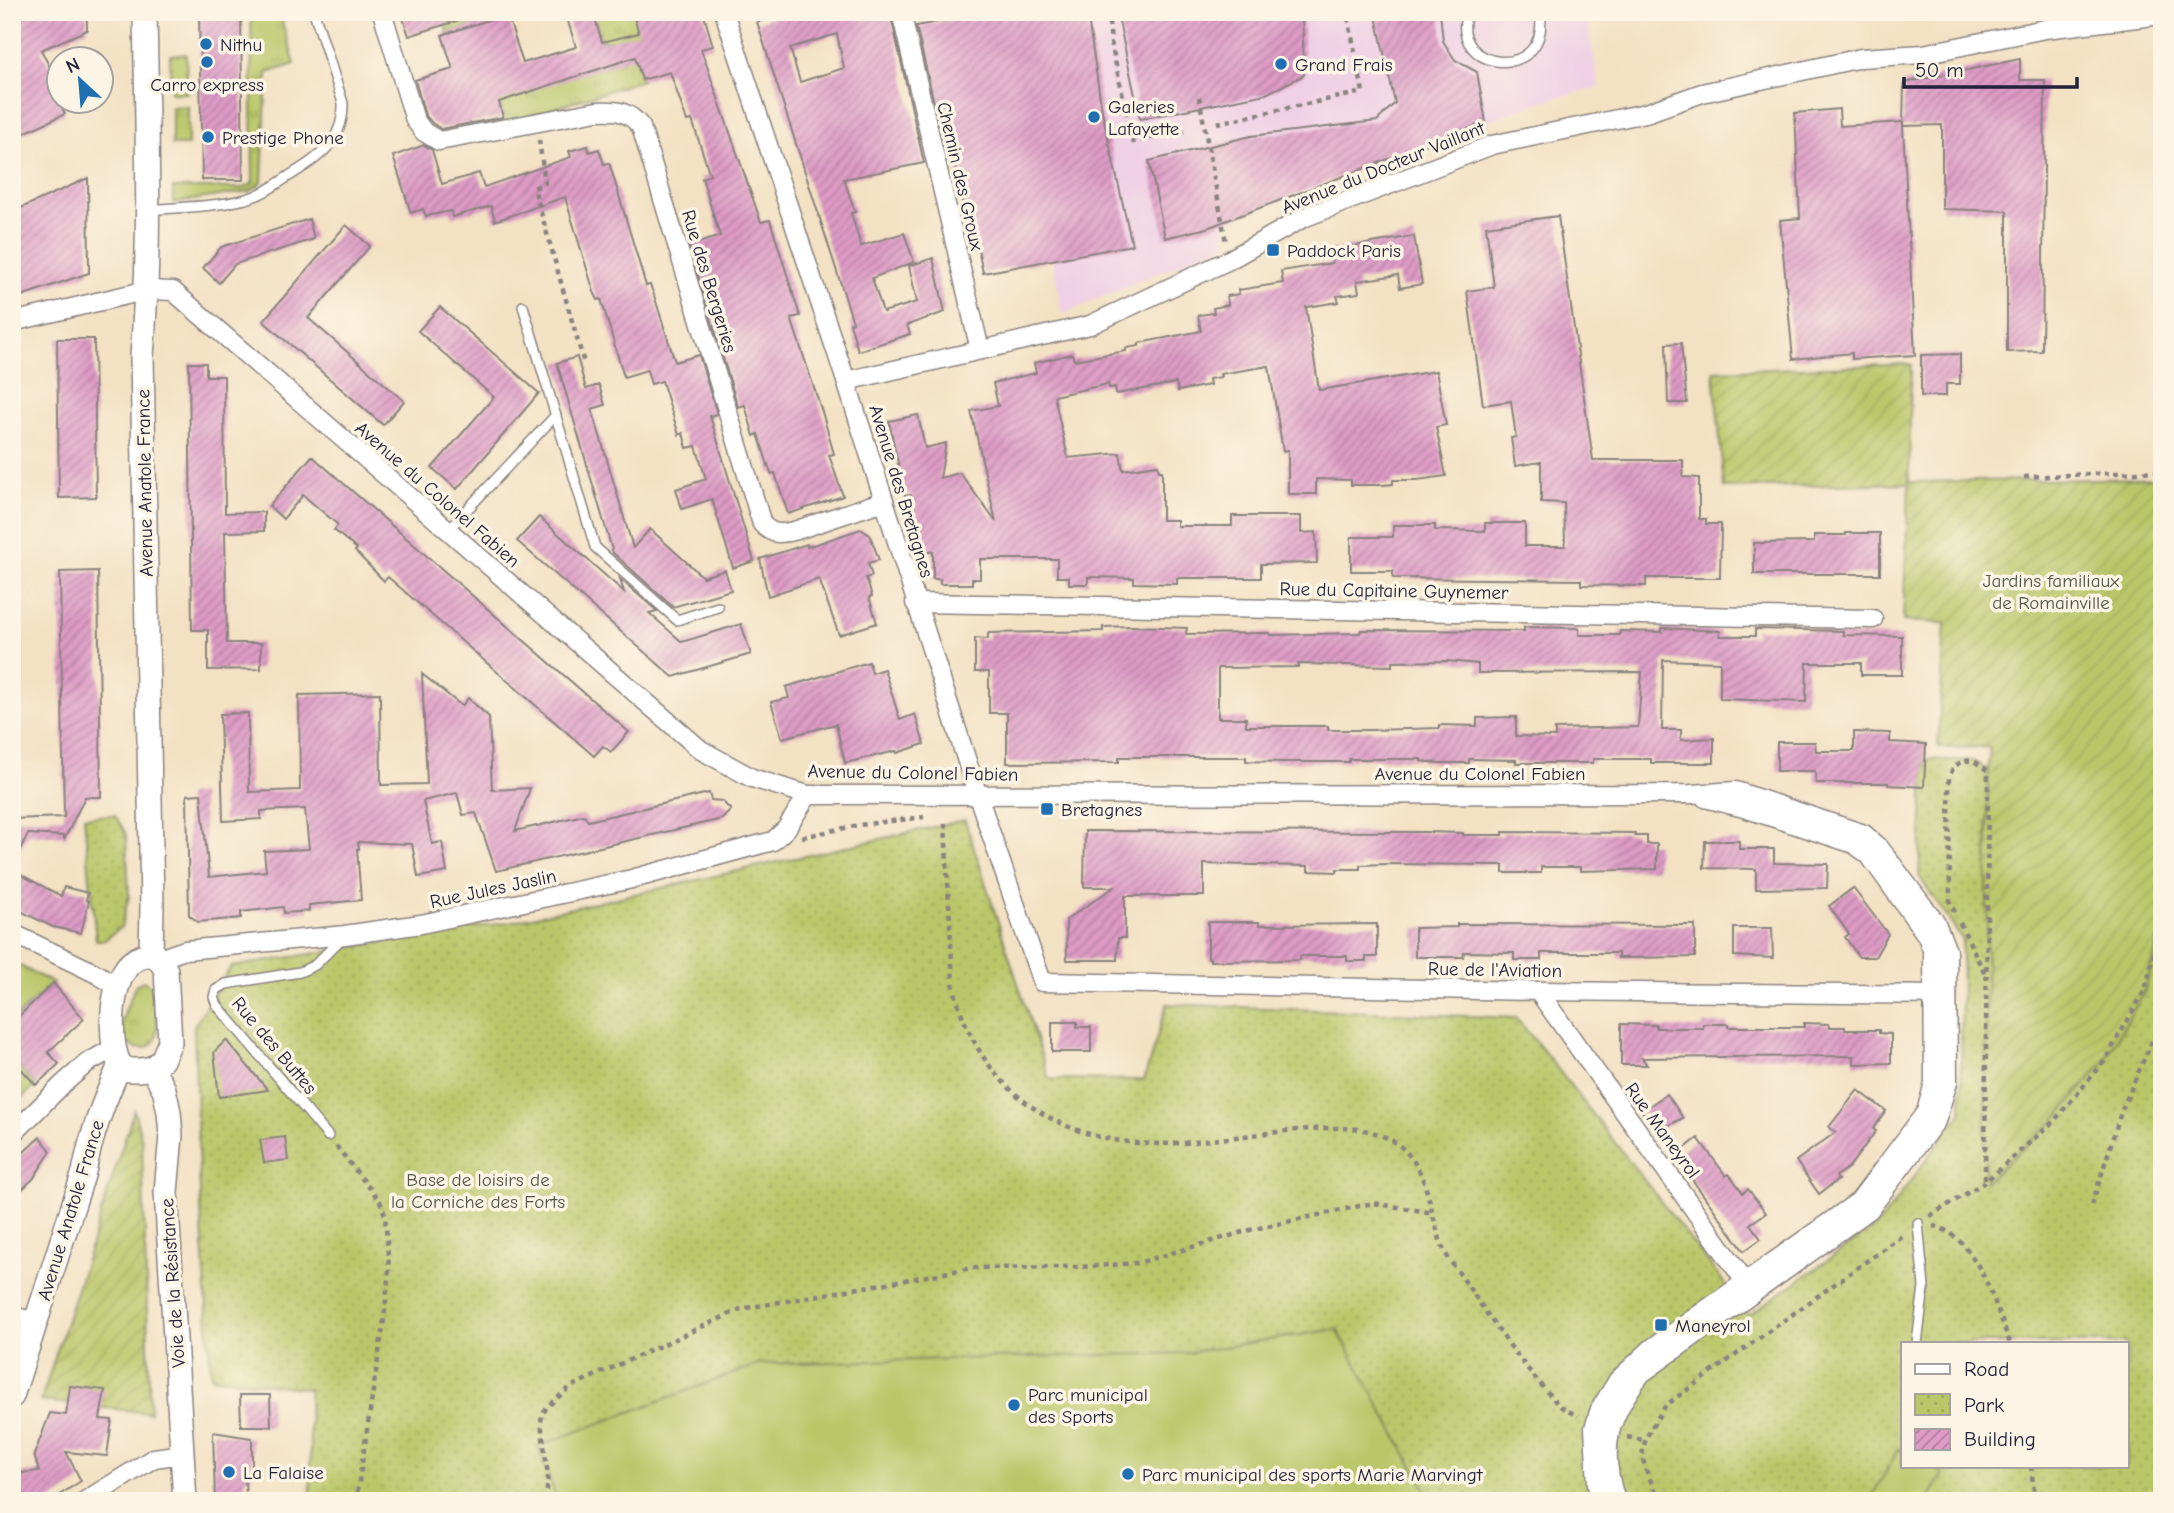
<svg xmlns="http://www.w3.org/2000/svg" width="2174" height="1513" viewBox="0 0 2174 1513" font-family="'Comic Neue',sans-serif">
<defs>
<pattern id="grass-tufts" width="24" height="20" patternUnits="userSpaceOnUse" patternTransform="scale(1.75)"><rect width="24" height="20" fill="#bac769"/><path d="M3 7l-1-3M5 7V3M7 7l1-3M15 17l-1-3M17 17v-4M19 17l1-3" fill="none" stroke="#a0ab5c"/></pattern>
<pattern id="park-dots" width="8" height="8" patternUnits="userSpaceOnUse" patternTransform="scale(1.75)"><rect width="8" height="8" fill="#bac769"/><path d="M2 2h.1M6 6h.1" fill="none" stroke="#a0ab5c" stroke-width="1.8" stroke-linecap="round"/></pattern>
<pattern id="garden-furrows" width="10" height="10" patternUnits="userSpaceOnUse" patternTransform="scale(1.75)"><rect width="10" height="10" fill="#bac769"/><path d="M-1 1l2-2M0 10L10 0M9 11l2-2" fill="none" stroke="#a0ab5c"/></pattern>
<pattern id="building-hatch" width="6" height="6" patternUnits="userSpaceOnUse" patternTransform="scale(1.75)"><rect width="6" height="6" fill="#de9bc6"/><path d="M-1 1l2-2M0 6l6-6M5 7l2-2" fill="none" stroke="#b47ea2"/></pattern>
</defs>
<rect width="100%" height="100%" fill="#fcf5e5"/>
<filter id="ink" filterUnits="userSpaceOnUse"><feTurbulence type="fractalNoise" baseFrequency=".0143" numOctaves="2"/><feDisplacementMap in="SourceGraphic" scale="14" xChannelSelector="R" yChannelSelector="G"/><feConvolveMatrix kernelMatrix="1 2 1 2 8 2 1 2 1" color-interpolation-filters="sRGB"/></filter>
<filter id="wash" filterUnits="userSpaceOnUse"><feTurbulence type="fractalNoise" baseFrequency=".00686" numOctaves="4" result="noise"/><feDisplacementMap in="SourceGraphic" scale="28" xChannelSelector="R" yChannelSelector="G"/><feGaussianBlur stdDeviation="1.57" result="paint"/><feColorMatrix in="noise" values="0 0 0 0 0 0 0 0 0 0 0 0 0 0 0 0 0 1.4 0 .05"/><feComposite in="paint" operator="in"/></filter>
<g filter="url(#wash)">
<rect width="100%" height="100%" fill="#f3e1c3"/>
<path fill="#f0d0e5" d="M1010,12h575l14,75 -60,15 -314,119 1,23 -164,70z"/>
<g fill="url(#grass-tufts)" stroke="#6e7452" stroke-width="2">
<path d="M251,12h28l16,52 -28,9 -5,107 -3,5 -9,6 -77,12v-15h70l8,-3 2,-4z"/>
<path d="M442,12h46l10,33 11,50 104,-31 -7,-23 -4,1 -9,-30h39l31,29 -33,-1 12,40 -110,35 -26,10 -31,-100 -27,8z"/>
<path d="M186,54l1,39h-16l-1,-38z"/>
<path d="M188,106v39h-16v-38z"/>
<path d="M18,965l35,18 -41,38v-45z"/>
<path d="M143,981l10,6c1,14 7,37 3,50 -6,17 -30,14 -34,-3 -3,-14 9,-35 13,-48z"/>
<path d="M12,1059l24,26 -24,22z"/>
</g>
<g fill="url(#park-dots)" stroke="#6e7452" stroke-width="2" fill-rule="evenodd">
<path d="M1925,759l49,2 14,10 -2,410 176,-259v579h-730l-95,-172 -151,24 -648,93 20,55h-247l-2,-112 -98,-12 -12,-203 -5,-148 37,-59 283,-46 451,-101 84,259 95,1 23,-76 349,14 26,31 207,266 129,-90 83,-112 1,-174 -43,-63zM1903,1343h224v123h-224z"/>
<path d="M115,815l11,19 3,62 -8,31 -16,13h-9l-12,-123z"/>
</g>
<g fill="url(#garden-furrows)" stroke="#6e7452" stroke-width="2">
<path d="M1911,364l-2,118 253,-4v448l-17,64 -41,72 -50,59 -69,61 3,-411 2,-24 -52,1 7,-125 -42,-2 6,-138 -185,5 -10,-117z"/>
<path d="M134,1110l8,31 8,272 -109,-12z"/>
</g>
<g fill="#bac769" stroke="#6e7452" stroke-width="2">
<path d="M1337,1329l95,172h-874l-20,-55 221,-82 427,-11z"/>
<path d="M1898,1449l5,2v15h27l13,7 -15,28h-58z"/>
</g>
<g id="blocks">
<g fill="url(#building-hatch)" fill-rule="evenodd">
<path d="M12,12h75v18l-46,20 19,37v17l5,10 -43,20 -10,-21z"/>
<path d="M199,12h42l2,168h-41z"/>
<path d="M401,12h70l1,4 -63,20z"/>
<path d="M565,12h28l9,30 37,-9 -7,-21h71l10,34 -12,3 60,173 9,-2 30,96 -9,2 32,97 11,39 -5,1 14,41 -55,18 -13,-41 -4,1 -13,-40 -4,2 -9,-31 -7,2 -49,-161 31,-10 -18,-58 8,-3 -18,-55 -5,1 -17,-49 -28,8 -7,-23 -136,45 4,15 -62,12 -9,-6 -7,-8 -10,-35 38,-11 -11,-34 65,-21 16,49 53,-16z"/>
<path d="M788,12h102l34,151 -80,16 11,33 -4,1 10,33 43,-13 10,29 -42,16 11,34 34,-10 -8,-36 24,-8 12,54 -38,13 3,9 -52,17 -8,-28 3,-1 -96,-300zM837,34l7,34 -44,14 -10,-34z"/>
<path d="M990,12h97l15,99 30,134 -149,28 -11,-54 -6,1 -13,-63 -6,1 -31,-132z"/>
<path d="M1117,12h185l2,63 -38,19 -126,25z"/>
<path d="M1375,12h65l3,29 12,19 22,12 9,50 -279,106 -42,10 -16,-77 102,-25 126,-15 18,-18z"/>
<path d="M2020,59v21h25l-3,271 -35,1v-141l-65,-2v-84l-39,1 12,229 -63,4v-6l-59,6 -13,-139 20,-2 -5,-105 44,-4 1,17 63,-4v3l1,-42z"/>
<path d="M424,145l8,5 10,34 37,-11 5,14 87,-30 -2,-6 19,-5 1,6 10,-3 5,15 5,-1 3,9 34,114 4,-1 4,10 21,67 24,-7 18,59 -7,2 44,145 -21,7 -21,-69 -30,10 -6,-20 30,-10 -10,-33 -9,2 -4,-15 -4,2 -17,-54 -11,3 -4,-14 -23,7 -23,-78 -3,1 -4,-8 -29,-95 -70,24 -4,-15 -39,11 -1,-6 -25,5 -3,-7 -12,4 -18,-57z"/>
<path d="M88,178l1,95 -77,26v-87z"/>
<path d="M1558,216l35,244h90v17l16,1v41h7v5h15l-1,54h-74v8l-65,-1v-5l-188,-2v-7h-42v-34h42v-12h42v5l50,1v-8h40v23h40l-1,-43 -23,-1v-40l-26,4 -4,-28 5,-1 -5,-36 -28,4 -16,-114 27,-4 -8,-61z"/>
<path d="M309,219l5,20 -79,25 -16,19 -16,-15 18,-21z"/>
<path d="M346,225l24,21 -62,72 96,83 -21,24 -120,-104z"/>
<path d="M1414,236l8,48 -22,4 -2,-13 -41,6 2,12 -22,3 2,6 -33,5 13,83 117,-19 10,54 -10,2 10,49 -29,4h-24v4l-9,1h-33v-5l-35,-1v15h-28v-44l-5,1 -14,-85 -49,8 1,3 -12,2 1,6 -32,6 -2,-8 -60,11 -1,-7 -6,1 -1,-4 -54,12 14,62 52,-5 3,17 35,-5 1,6h3v49h15v6h55v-10h69v17l15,-1 1,31 -56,1v14h-84v6l-43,-1v-5l-46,-1v7h-19v-7h-12v-18h-77v20h-8v5h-32v-5h-7v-28l-7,2 -3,-11 -3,-1 -3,-11 3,-3 -9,-32 -6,1 -16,-75 29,-6 7,33 21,-5 -6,35 20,-5 36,49 -25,-111 27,-5 -5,-23 43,-10 -2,-10 38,-9 2,6 52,-9v-3l13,-2v-3l62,-12 -3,-16 16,-2 -1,-5 15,-3 -1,-9 12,-2 -1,-4 45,-7 -2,-12 51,-8 -2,-13z"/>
<path d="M440,307l99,86 -82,96 -25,-21 62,-71 -76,-66z"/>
<path d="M57,339h37l2,158 -37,1z"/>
<path d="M1681,343l6,60h-19l-2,-59z"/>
<path d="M1960,354v30h-14v12h-25v-41z"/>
<path d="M577,357l9,32 13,-4 6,20 -13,4 41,139 17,-19 53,48 22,-7 6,20 -58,17 -60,-54 -56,-190z"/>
<path d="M189,363h17v13h18l1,137 39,-1v19l-39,1 2,111h34v26l-53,1v-40h-16z"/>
<path d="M312,456l317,276 -18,20 -8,-6 -9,10 -206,-179 -4,4 -29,-30 2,-2 -23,-19 4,-5 -35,-30 -20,24 -14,-13z"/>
<path d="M539,517l85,75 -4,-13 37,32 -8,2 33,29 59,-18 10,30 -78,23 -156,-136z"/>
<path d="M861,529l9,6 9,25 -11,3 4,13 -6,2 6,18 -3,1 8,26 -38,12 -20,-56 -51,17 -8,-37 47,-15v3z"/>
<path d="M1846,533h34v41h-126v-31l60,-1v-7h32z"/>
<path d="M98,571l3,226h-16l-21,43v-4l-36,-2 -16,31v-46l52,-2 -4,-245z"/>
<path d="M1131,626l56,2 -1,6 84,-1v2l90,-2 1,-3 163,1v-4l55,1v7h41v-4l42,1v-4l58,3v5h35v-7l88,2v4l59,1v39h-41v-12h-54l-1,39 -86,-3v-37l-57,-2 -1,70h19v10l33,-2v25h-63v-4h-58v4h-77v-3l-47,-1v4h-30l-18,-2v-2h-72v3h-65l-38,-1v-4h-127v5l-112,1v-50h-18v-41h-14v-34l13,1v-6l115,-2v-4zM1447,661l31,3v9l164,-1 -4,55 -83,2v8l-39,-1v-19l-39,1v8l-38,-1v3l-67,2h-44v-4h-82v-8h-28v-50l80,-1v-3l94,2v-4z"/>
<path d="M869,662l3,11 12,-4 16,51 15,-6 9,30 -27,9 -1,-2 -51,12 -9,-39 -54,14 -11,-36 18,-4 -3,-11z"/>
<path d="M422,674l40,32 6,-8 21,19 3,73 38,-2 -15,43 69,-16 4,6 121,-28 2,7 11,1 9,9 -9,9 -226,52 -20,-58 -13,2 -6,-22 -34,8 9,43 10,-2 5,30 -29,5 -6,-33 -54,-2 1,7h-2l4,51 -52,5v6l-25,2 -1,-6 -42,5v6l-43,4 -9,-7 -2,-120 14,-1 8,83 57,-6 -2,-20 45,-2 -4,-40 -44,2v8l-38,2 -3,-107 28,-1 1,79 51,-2 -1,-95 81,-2 1,92 46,-1z"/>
<path d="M1854,732l36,1v9l36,2 -2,43 -36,-2v-2h-72l-1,-12h-38v-29h38l1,9h38z"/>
<path d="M1085,831l340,1 38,1v2h40v-3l132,1v3h12v8h10v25l-77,2v-4h-39v6h-38v-8l-117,-1 -26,1v4h-23v3l-29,-1v-5l-104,-2v32h-79v42h-7l-1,22h-50l-1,-40 48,-33h-30z"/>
<path d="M1705,841h34v8h35v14l54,1 -1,24 -71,1v-20l-52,-1z"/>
<path d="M12,870l49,26 3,-9 24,6 -2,7 3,1 -8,32 -28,-6 -41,-20z"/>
<path d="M1853,888l35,46 -13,23h-16l-14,-20 4,-3 -20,-28z"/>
<path d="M1208,922h51v3l118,-1v33h-11v4h-19v-5h-47v4l-90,1v-3h-2z"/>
<path d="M1457,924l238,1v32l-77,1v-5h-77v7h-27v-7l-50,-1 -1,5h-48v-29l42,-1z"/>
<path d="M1734,928h38l1,30 -39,-2z"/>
<path d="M53,983l31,36 -36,33 11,12 -23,21 -24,-26v-36z"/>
<path d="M1052,1022h25v5h14v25h-39z"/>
<path d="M1804,1023l25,1 1,3h15v3h34v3l12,1v29l-37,1v-8l-126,1 -86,1 5,7h-26v-41l35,1v3h47v-4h25v3h76z"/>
<path d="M226,1040l20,24 22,26 -49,7 -5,-45z"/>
<path d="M1858,1090l28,21 -13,18 3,2 -27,36 -13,9 2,4 -19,14 -23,-33 40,-29 -7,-5z"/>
<path d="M1667,1094l16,24 -26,13 -15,-20z"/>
<path d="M40,1137l11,14 -18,28 -21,20v-36z"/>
<path d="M285,1137l3,23 -24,3 -4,-23z"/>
<path d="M1698,1138l28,38 3,-2 14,19 5,-4 18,24 -16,11 11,15 -17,12 -69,-95z"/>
<path d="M70,1386l35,4 -5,29 12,1 -5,36 -41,-4 15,29 -31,20h-31l2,-13 -4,-2 5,-13 17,-2 -5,-16 16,-42 16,2z"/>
<path d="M240,1395h30l1,31h-30z"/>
<path d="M213,1432l39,6v39l-7,1 1,23h-31z"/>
</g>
</g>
</g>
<g filter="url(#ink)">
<use href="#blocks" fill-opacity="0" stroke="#8a827f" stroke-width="2"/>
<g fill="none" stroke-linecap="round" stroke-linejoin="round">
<g stroke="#8a827f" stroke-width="12">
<g id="service">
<path d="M1467,12c-19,60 84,72 73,0"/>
<path d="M149,210c32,-3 66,-3 97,-11 16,-4 29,-14 43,-23 29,-18 55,-34 54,-73l-29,-91"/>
<path d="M523,306l72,241 82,73 41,-13"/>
<path d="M447,531l109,-116"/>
<path d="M328,1136l-111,-131 -3,-8 2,-7 10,-6 74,-12 15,-7 27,-27"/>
<path d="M1917,1343l7,-56 -6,-64"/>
</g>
</g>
<g stroke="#8a827f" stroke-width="21">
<g id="minor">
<path d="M382,12l33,108 9,12 15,9 158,-30c20,-1 32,0 44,16l121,397c10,11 18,10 32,7l90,-30"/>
<path d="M724,12l122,369 132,415 64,186 496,9 409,4"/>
<path d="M901,12l79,338"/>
<path d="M12,322l136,-32 25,1 528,459 51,28 56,17 883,-1 45,-3 128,43 15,13 57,76 11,28 1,131 -12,39 -67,89 -228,164c-33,44 -42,73 -25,127"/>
<path d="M846,381l244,-56 139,-65 74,-42 189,-73 154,-32 56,-20 159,-35 62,-4 122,-25 117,-14"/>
<path d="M915,603l958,16"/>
<path d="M12,933l85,41 21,13"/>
<path d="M159,959l26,-9 160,-15 76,-11 211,-45 141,-38 13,-12 22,-34"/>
<path d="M1538,991l214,300"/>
<path d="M12,1135l50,-50 25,-22 27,-15"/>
<path d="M12,1316l24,6"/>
<path d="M85,1501l69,-43 29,-4"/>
<path d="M1602,1501l-5,-16 -3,-57 6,-19 18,-29 34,-32 207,-147 67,-89 8,-29 -1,-130 -6,-17 -58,-81 -15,-11 -110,-36 -39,-10"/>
</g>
</g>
<g stroke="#8a827f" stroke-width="26">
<g id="tertiary">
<path d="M145,12c2,115 6,230 -3,344l10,551 -1,47"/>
<path d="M151,954l8,5 7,11 4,72 -8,18 -10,8 -12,2h-11l-9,-5c-12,-24 -10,-75 7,-98 6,-8 14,-11 24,-13z"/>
<path d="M152,1068l12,21 5,23 2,23 -5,57 19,309"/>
<path d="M12,1396l72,-224c7,-38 20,-72 36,-107"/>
</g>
</g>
<g stroke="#8a827f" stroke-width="4.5" stroke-dasharray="5 5" stroke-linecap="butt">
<path d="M1108,12l3,30 22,100 54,-12"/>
<path d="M1199,97l27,145"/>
<path d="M1217,123l146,-31 -16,-80"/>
<path d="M539,140l6,43 -11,5 50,175"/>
<path d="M2024,477l138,-6"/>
<path d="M945,823l8,161c26,117 125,171 240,158 39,-4 77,-10 116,-13 21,-1 42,-3 63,3 59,18 53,70 71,116 5,12 16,24 23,35 26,39 58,84 90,119 5,6 14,10 22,14"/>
<path d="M802,837l57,-12 65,-8"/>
<path d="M1955,912l-5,-9 -1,-125c4,-13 12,-19 25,-17l14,10 -3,410"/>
<path d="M1960,923l27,55"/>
<path d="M336,1146l44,55 5,14 4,55 -5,50 -28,181"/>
<path d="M2092,1205l29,-93 41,-94"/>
<path d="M1930,1216l55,-34 69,-61 50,-59 41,-72 17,-68"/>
<path d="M1933,1226c43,8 63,81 77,117"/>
<path d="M1627,1437l16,3"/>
<path d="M2031,1466l4,35"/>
<path d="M546,1501l2,-25 -7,-54 1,-8 6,-8 22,-19 171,-78 231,-41 108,-1 58,-4 112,-33 123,-27 61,10"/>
<path d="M1661,1501c-26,-49 -24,-51 5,-96l237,-170"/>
</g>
<use href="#service" stroke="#fff" stroke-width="9"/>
<use href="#minor" stroke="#fff" stroke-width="18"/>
<use href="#tertiary" stroke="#fff" stroke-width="23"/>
</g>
</g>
<g fill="#1f6fb2" stroke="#fcf5e5" stroke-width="2.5">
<circle cx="206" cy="44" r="7"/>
<circle cx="207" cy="62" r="7"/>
<circle cx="1281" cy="64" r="7"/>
<circle cx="1094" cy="117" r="7"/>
<circle cx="208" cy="137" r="7"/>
<rect x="1266" y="243" width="14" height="14" rx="3.5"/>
<rect x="1040" y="802" width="14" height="14" rx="3.5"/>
<rect x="1654" y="1318" width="14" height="14" rx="3.5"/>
<circle cx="1014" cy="1405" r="7"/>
<circle cx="229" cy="1472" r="7"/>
<circle cx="1128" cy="1474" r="7"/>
</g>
<g text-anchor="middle" stroke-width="7" stroke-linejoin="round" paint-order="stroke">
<g font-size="19" fill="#22223b" stroke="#fcf5e5" text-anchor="start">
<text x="220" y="51">Nithu</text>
<text x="1295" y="71">Grand Frais</text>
<text x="207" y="91" text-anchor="middle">Carro express</text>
<text x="1108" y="113">Galeries<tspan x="1108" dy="22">Lafayette</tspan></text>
<text x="222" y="144">Prestige Phone</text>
<text x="1287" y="257">Paddock Paris</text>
<text x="1061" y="816">Bretagnes</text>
<text x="1675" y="1332">Maneyrol</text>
<text x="1028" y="1401">Parc municipal<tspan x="1028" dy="22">des Sports</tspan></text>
<text x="243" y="1479">La Falaise</text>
<text x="1142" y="1481">Parc municipal des sports Marie Marvingt</text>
</g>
<g font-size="19" fill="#22223b" stroke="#fcf5e5">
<text transform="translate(1383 167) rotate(-22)" y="7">Avenue du Docteur Vaillant</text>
<text transform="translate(961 176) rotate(77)" y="7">Chemin des Groux</text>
<text transform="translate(710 281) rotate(73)" y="7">Rue des Bergeries</text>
<text transform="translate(144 483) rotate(-91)" y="7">Avenue Anatole France</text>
<text transform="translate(902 491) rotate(73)" y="7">Avenue des Bretagnes</text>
<text transform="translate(438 494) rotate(41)" y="7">Avenue du Colonel Fabien</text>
<text transform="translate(1394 590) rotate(1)" y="7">Rue du Capitaine Guynemer</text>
<text transform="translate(913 772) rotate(1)" y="7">Avenue du Colonel Fabien</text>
<text x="1480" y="780">Avenue du Colonel Fabien</text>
<text transform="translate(493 888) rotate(-12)" y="7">Rue Jules Jaslin</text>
<text transform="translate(1495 969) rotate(1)" y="7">Rue de l'Aviation</text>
<text transform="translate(275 1045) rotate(50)" y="7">Rue des Buttes</text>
<text transform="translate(1663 1130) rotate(54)" y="7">Rue Maneyrol</text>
<text transform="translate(70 1210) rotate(-73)" y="7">Avenue Anatole France</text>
<text transform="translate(172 1283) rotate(-94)" y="7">Voie de la Résistance</text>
</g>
<g font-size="19" fill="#505449" stroke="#fcf5e5">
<text x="2051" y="587">Jardins familiaux<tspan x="2051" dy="22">de Romainville</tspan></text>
<text x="478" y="1186">Base de loisirs de<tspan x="478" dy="22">la Corniche des Forts</tspan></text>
</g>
</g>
<rect width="2174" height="1513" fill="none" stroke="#fcf5e5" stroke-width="42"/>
<rect x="1901" y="1342" width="228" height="126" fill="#fcf5e5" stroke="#a5a1a1" stroke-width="2"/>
<rect x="1915" y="1364" width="35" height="10" fill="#ffffff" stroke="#a5a1a1" stroke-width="2"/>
<text x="1964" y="1376" font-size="21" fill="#22223b">Road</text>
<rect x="1915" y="1394" width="35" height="21" fill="url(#park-dots)" stroke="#a5a1a1" stroke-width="2"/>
<text x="1964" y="1412" font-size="21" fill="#22223b">Park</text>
<rect x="1915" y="1429" width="35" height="21" fill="url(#building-hatch)" stroke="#a5a1a1" stroke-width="2"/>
<text x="1964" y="1446" font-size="21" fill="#22223b">Building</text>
<g transform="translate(80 80) rotate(334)"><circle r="33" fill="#fcf5e5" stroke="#a5a1a1" stroke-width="2"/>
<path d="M0-5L12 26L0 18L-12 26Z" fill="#1f6fb2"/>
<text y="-10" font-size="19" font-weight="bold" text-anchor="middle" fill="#22223b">N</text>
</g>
<path d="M1904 77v10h173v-10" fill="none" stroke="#22223b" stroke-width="3.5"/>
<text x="1915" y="77" font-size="21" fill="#22223b" stroke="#fcf5e5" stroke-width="5" paint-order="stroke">50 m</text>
</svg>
